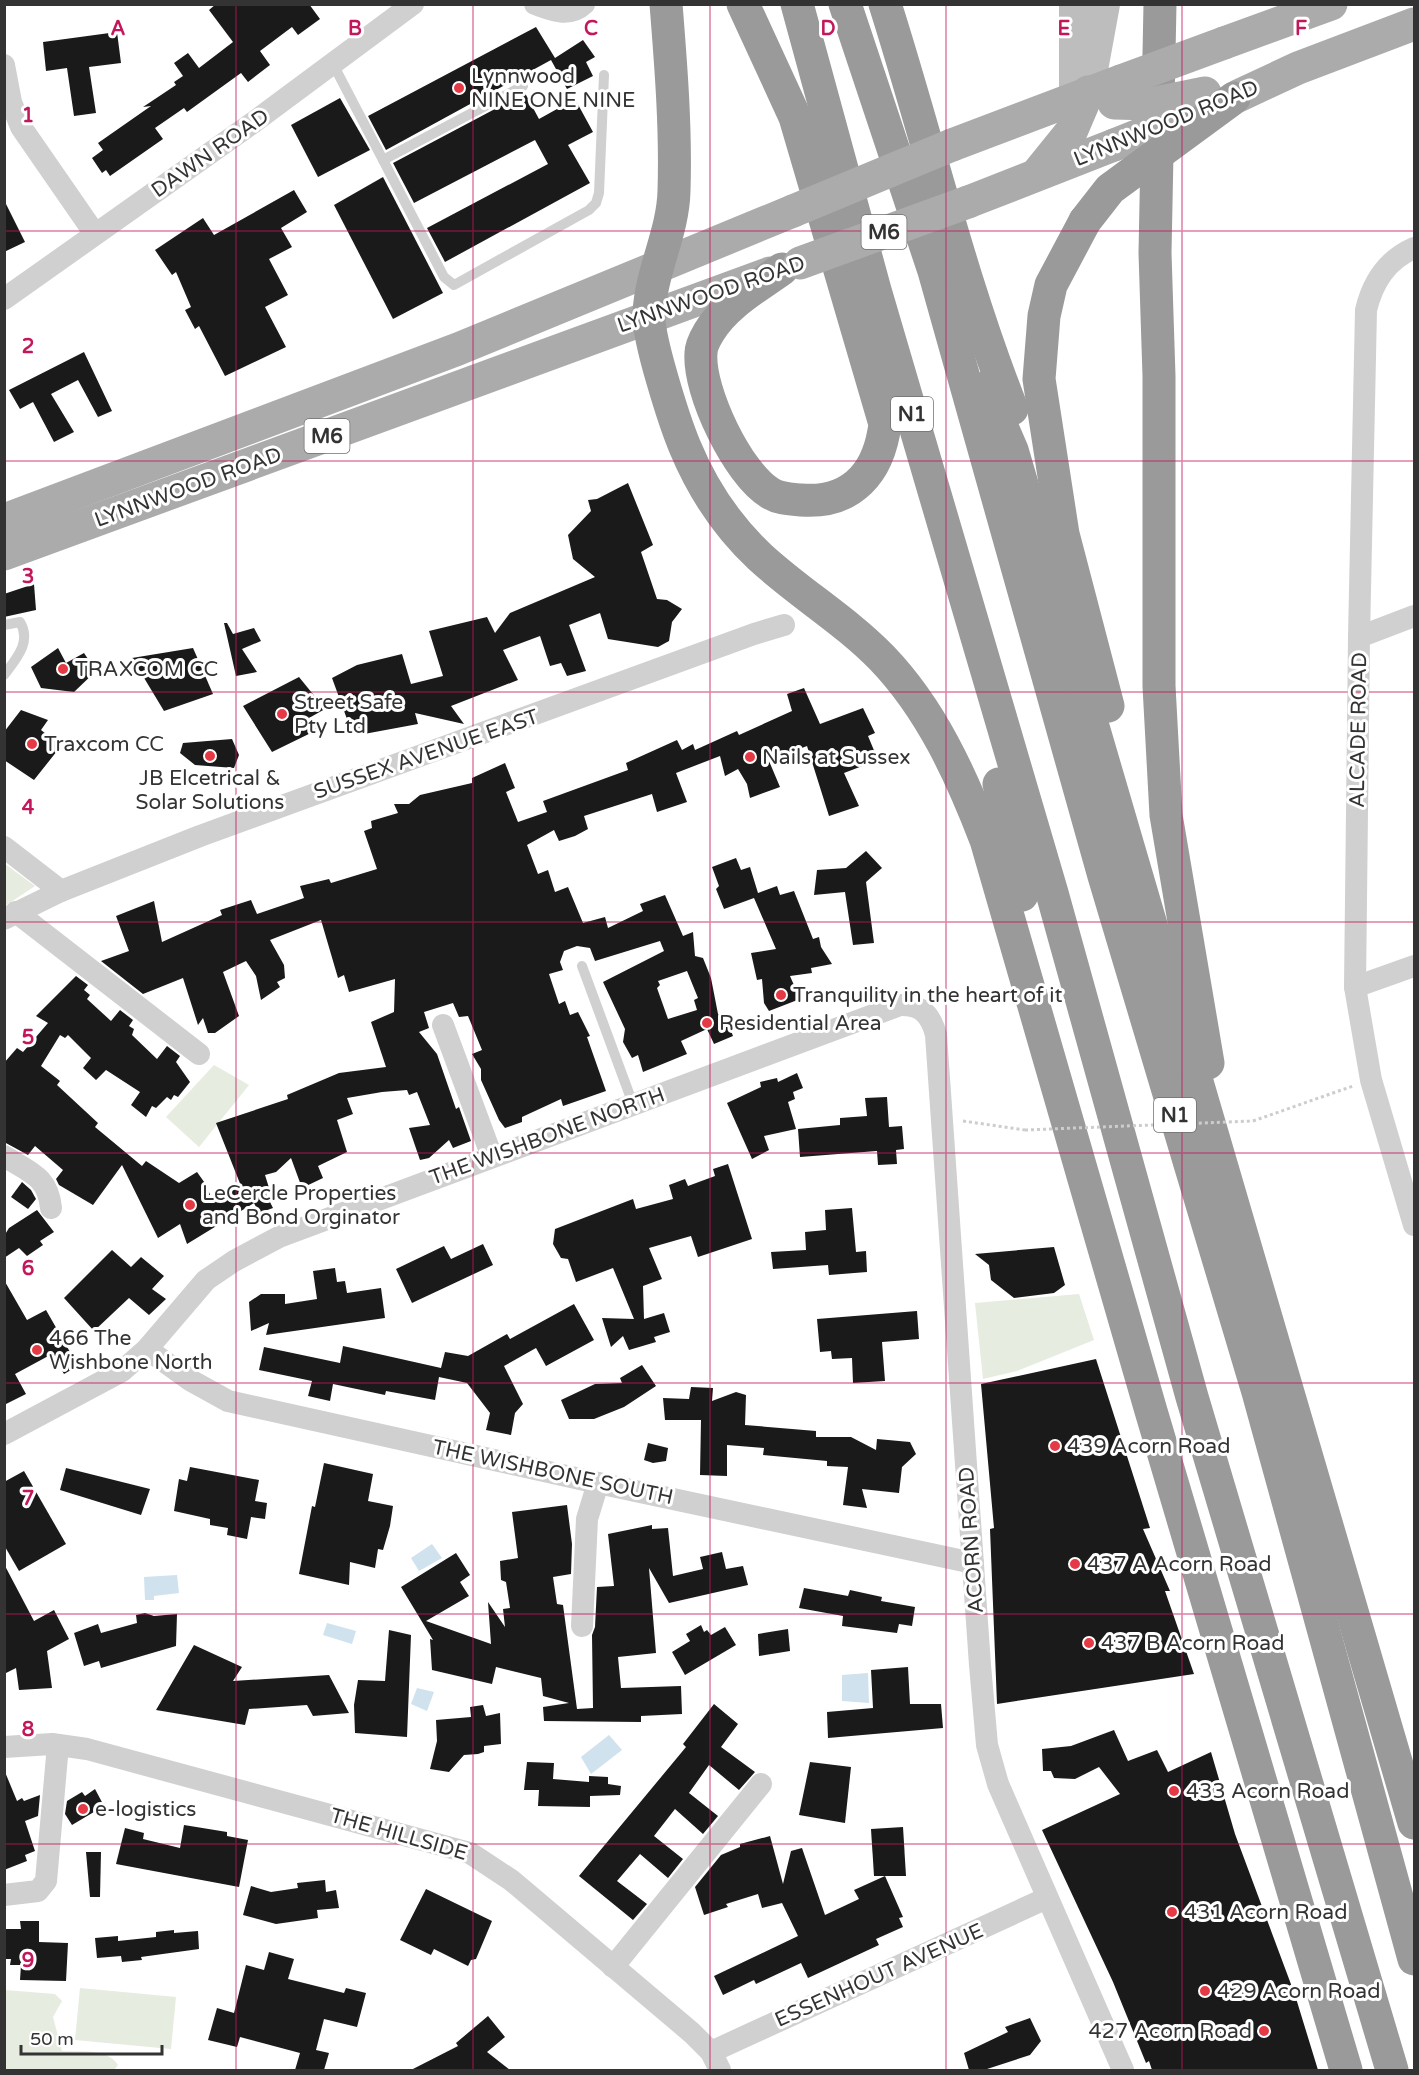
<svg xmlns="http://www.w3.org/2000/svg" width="1419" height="2075" viewBox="0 0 1419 2075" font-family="'Varela Round',sans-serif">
<rect width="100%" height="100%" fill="#fff"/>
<g fill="#e6ecdf">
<path d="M5,864l30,22 -30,20z"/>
<path d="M214,1065l35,20 -50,62 -33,-30z"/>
<path d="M1079,1294l15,46 -77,31 -34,8 -8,-76z"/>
<path d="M80,1988l96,9 -5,52 -96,-9z"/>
<path d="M5,1990l50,4 7,7 -9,16 9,34c16,1 46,-3 56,14l-4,5h-109z"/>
</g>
<g fill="#cfe2ee">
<path d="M432,1544l10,14 -23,13 -8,-13z"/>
<path d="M177,1575l2,18 -25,3v4h-9l-1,-23z"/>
<path d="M327,1623l29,8 -4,13 -29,-9z"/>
<path d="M868,1673l1,30 -27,-2v-26z"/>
<path d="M417,1688l17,4 -7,19 -16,-7z"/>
<path d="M609,1735l13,15 -31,24 -10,-17z"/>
</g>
<g fill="#1a1a1a" fill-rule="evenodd">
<path d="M216,4h93l11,15 -22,16 -6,-8 -32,24 10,14 -22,17 -7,-9 -54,39 -3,-4 -29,20 8,11 -53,37 -4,-6 -4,3 -10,-15 11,-8 -5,-7 53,-37 -8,1 33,-22 -2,-3 9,-6 -9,-13 14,-10 11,15 34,-26 -24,-32z"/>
<path d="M536,27l19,31 28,-18 12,17 -9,5 7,14 -26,13 -16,-29 -165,90 -18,-34z"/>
<path d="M117,32l4,31 -32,4 7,46 -22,3 -7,-48 -21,3 -3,-29z"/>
<path d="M525,93l14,26 36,-20 18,33 -25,13 22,38 -145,79 -18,-34 121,-64 -13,-24 -121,63 -21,-40z"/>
<path d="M340,98l30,52 -52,27 -27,-52z"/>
<path d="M383,177l60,116 -50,26 -59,-114z"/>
<path d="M294,190l13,22 -26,16 11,19 -23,12 19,36 -23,12 21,40 -61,29 -26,-50 -4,3 -10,-19 6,-3 -15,-35 -4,3 -17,-25 48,-32 11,17z"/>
<path d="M4,200l21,42 -21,10z"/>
<path d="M84,352l28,59 -14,6 -20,-37 -27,14 23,38 -20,10 -21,-40 -13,7 -11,-19z"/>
<path d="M628,483l25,62 -12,7 16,47 10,1 15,9 -10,13 -3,19 -11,6 -50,-8 -8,-26 -31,12 17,46 -19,5 -6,-13 -11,3 -10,-30 -37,14 15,30 -67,26 13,18 -49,-11 3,11 -54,10 -13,-4 -19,-52 25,-13 45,-11 9,30 32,-8 -14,-45 58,-14 8,16 15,-20 85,-36 -22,-18 -5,-24 23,-24 -3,-11 9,-1z"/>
<path d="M34,584l2,26 -32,7v-23z"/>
<path d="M224,623h3l6,11 21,-6 7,13 -19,8 15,23 -21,4z"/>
<path d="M58,648l8,15 18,-10 12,18 -22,21 -33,-4 -10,-21z"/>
<path d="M193,648l20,46 -49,17 -32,-53z"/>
<path d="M299,677l26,32 -16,9 8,12 -45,22 -29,-46z"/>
<path d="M804,688l16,36 43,-16 12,25 -7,3 10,24 -34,13 15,33 -30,10 -22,-70 -38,15 11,26 -30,11 -3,-14 -9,-15 -13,7 -5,-20 -44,17 11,29 -30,10 -5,-18 -68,22 4,13 -13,7 -16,5 -5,-11 -27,15 11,29 10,-4 7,22 13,-5 15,36 22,-6 3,11 35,-17 -3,-7 25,-9 18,41 10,-4 2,24 8,2 8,20 7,36 7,1 8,21 -19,8 -7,-15 -26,12 6,13 -44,18 -5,-17 -6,3 -9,-16 2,-13 -22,-47 61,-31 -4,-10 -65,20 -5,-13 -13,-2 -13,5 -4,11 3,8 -14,4 10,30 6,-3 5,14 8,-3 12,24 -3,1 19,54 -43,15 -2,-7 -39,18v5l-17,6 -6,-8 -18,-40v-11l-9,-15 10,-4 -14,-34 -9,1 -6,-14 -29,9 5,16 -10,4 18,22 19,55 3,-2 12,34 -18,7 -4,-8 -20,18 -9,2 -11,-32 21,-3 -13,-33 -8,3 -2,-5 -25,2 -35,6 6,16 -16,6 10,32 -29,14 5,12 -21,10 -11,-30 -15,14 -11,3 5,16 -4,3 7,14 -14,5 -5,-10 -67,41 -7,-20 -22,14 -36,-73 -29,40 -34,-20 -3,-6 7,-9 -28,-24 -7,9 -24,-13v-79l13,-15 6,4 25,-29 -12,-7 40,-40 12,9 -4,5 6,5 -3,4 24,22 9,-11 13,10 -4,6 5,3 -2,6 25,24 10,-13 13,10 -4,6 14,20 -12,15 -4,-2 -3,5 -4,-3 -11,11 -4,-2 -6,11 -15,-12 9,-13 -34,-22 -10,10 -13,-12 8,-10 -23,-23 -3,3 -5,-3 -19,31 19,15 -3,4 41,38 -3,4 47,39 4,-5 33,22 18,-11 10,14 5,15 29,-15 -25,-63 72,-24 -1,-4 52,-22 47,-6 -15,-45 23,-10 1,-33 -46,13 -5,-17 -6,3 -17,-58 -51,20 14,25 1,13 -8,4 3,5 -19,13 -5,-24 -10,-15 -23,11 16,44 -24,17h-7l-5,-15 -5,7 -15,-47 -40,16 -42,-33 28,-10 -13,-35 38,-15 8,41 60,-27 -2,-5 31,-10 6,14 47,-16 -4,-12 29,-7 2,4 46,-14 -13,-38 8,-3 -1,-7 27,-8 -4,-9h15l11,-9 52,-12v-5l33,-15 10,25 -9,4 12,30 29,-10 -4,-11 85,-31 -2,-7 51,-23 5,10 11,-6 2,6 42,-19 2,4 53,-24 -5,-17zM687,971l11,27 -4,2 3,10 -29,9 -11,-31 3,-3 -2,-4z"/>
<path d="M21,710l27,10 -7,10 20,16 -27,34 -30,-20v-28z"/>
<path d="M232,739l7,16 -5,13 -39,-3 -15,-12 3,-10z"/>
<path d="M866,851l16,17 -16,14 8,61 -21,2 -8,-53 -31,3 3,-25 29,-2z"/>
<path d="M736,858l5,12 9,-3 8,26 19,-7 3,9 14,-4 19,48 6,-2 2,10 11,17 -21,4 1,5 -22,3 10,23 -31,12 -5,-8 -2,-24 -5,1 -6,-27 25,-4 -22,-51 -30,11 -8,-20 3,-3 -7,-19z"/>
<path d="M797,1073l6,15 -10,4 2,7 -7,3 8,27 -32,7 5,14 -17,9 -25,-56 34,-16 -1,-5 17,-4 1,4z"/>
<path d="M887,1097l2,30 13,-1 2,23 -8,1 1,14 -19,1 -1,-14 -77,6 -2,-28 42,-4v-7l27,-2 -2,-18z"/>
<path d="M728,1164l24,75 -54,18 -7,-21 -42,12 13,31 -19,7 1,33 20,-6 6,19 -16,5 2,5 -27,8 -6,-14 -12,11 -9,-29 32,1 -21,-51 -37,14 -8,-23 -7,-1 -8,-14 2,-15 78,-30 3,10 37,-10 -4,-14 16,-6 3,7 27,-10 -2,-7z"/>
<path d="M22,1182l9,8 5,9 -8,10 -17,-12z"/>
<path d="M852,1208l4,44 10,-1 1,21 -38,3 -1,-10 -55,4 -2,-17 35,-2 -1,-18 21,-2 -1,-20z"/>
<path d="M37,1210l17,22 -14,9 3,4 -16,11 -8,-8 -15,10v-22l5,-8z"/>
<path d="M483,1244l10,21 -81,38 -16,-34 48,-23 7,13z"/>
<path d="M1054,1247l11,38 -11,8 -40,5 -23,-18 -2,-15 -14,-11z"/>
<path d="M112,1250l19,17 10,-10 23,19 -12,13 14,10 -17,16 -20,-17 -35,33 -30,-33z"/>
<path d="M335,1268l2,14 8,-1 2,12 34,-5 4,30 -119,17 3,-12 -18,8 -2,-29 12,-8h24v10l32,-5 -4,-28z"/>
<path d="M4,1280l23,40 19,-10 32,56 -14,8 -12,-20 -37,20 11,20 -22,11z"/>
<path d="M574,1304l20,36 -48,26 -10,-18 -32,18 19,38 -8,9 -4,22 -25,-5 4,-17 -23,-30 -28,-6 -4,23 -49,-9 -1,4 -52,-11 -3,17 -22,-5 4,-15 -53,-11 5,-23 76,16 3,-17 98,22 4,-16 23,4 39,-22 3,5z"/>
<path d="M917,1311l2,28 -37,3 3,39 -32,2 -1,-25 -20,1 -1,-8 -11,1 -3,-33z"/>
<path d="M1096,1359l54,169 -7,1 27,62h-5l29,83 -197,30 -7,-175 4,-1 -13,-144z"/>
<path d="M642,1365l14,21 -32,21 -30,12h-25l-8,-19 34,-16 27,-1 -2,-5z"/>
<path d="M691,1387l22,1 -1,13 24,-9 10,3 -1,30 71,6v6h35l25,13 1,-11 33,3 6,12 -14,13 -3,26 -37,-4 5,19 -24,-3 5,-38 -21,-1v-5l-64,-6 1,-7 -37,-3v31l-27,-1 1,-55h-36l-2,-22 26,1z"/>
<path d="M648,1443l20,5 -2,13 -13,2 -9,-3z"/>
<path d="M324,1463l49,11 -5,27 25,5 -3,20 -7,24 -5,-1 -3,19 -25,-6 -1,23 -50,-11 13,-68 3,1z"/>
<path d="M190,1467l69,13 -4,21 12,2 -2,16 -14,-2 -4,22 -20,-4 1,-7 -18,-3v-6l-36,-8 5,-32 8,2z"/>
<path d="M66,1468l84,21 -9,26 -81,-25z"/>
<path d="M24,1471l42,73 -47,27 -15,-26v-63z"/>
<path d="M567,1505l5,39 -1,30 -18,3 4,27 6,1 14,104 16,-1 -1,-73 3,-8 2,-40 17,-1 -6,-52 44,-9v4l16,-1 5,48 30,-7 -3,-12 22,-5 4,17 17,-3 5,19 -79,18 -20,-35 7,85 -38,4 3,31 60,-2 1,28 -41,2v6l-97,-1 -1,-14 26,-4 -26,-7 -2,-18 -45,-11 -4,17 -60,-14 -2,-31 3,1 -32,-53 55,-34 14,22 -10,7 9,14 -43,25 65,23 -3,-42 17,25 -2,-18 7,-1 -4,-26 -5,-2 -1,-19 18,-3 -6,-46z"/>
<path d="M4,1564l30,57 20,-11 15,29 -22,12 5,37 -33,2 -3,-22 -12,6z"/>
<path d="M804,1588l44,8 2,-6 32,7 -1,4 34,6 -3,19 -13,-2 -2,9 -55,-7 1,-10 -44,-8z"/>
<path d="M145,1613l9,3 23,-2 -1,32 -75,22 -2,-7 -15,5 -10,-33 24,-9 3,9 36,-10 -1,-8z"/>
<path d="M701,1625l3,7 3,-2 4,5 14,-8 11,18 -51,30 -13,-23 18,-11 -4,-7z"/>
<path d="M788,1629l2,22 -31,5 -1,-22z"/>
<path d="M389,1630l22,5 -4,102 -52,-4 -1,-28 4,-25 27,1z"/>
<path d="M194,1645l48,22 -9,14 96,-6 20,38 -36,3 -6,-11 -58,4 -4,16 -89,-15z"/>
<path d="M908,1667l2,37h31l2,24 -115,10 -1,-26 46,-4 -2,-38z"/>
<path d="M714,1704l24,20 -17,23 34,25 -16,18 -30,-25 -20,28 29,23 -15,18 -28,-25 -21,27 29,23 -15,19 -28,-24 -23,27 30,23 -14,16 -54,-44 107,-129 -3,-3z"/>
<path d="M483,1705l3,11 14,-3 1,31 -17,2v6l-6,2 -14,1 -15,17 -19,-3 7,-28 -1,-21 35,-3 -1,-10z"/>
<path d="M1114,1730l14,31 29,-11 11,22 43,-20 24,82 60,161 23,75h-166l-3,-9 -3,2 -33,-81 -71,-152 78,-36 -21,-27 -24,12 -21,-1 -3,-7h-8l-1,-22 29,-3z"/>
<path d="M527,1762l27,1 -1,16 36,3v-6l19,1v7l13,2 -1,9 -30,1v11l-52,-1 1,-16h-15z"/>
<path d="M810,1762l41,5 -6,56 -46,-8z"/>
<path d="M5,1772l12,29 5,-3 2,3 16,-6 -2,21 -13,5 10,30 -10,4 2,6 -23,9z"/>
<path d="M95,1789l9,17 -32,19 -7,-11 2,-13 15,-9 3,4z"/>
<path d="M184,1825l43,7v4l21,4 -9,47 -123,-23 9,-36 19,5 -1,6 37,9z"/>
<path d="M903,1827l3,49h-32l-3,-47z"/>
<path d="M770,1836l13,48 8,-33 11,-3 23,67 34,-16 -5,-9 31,-14 18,41 -4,1 4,9 -27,12 3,6 -71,33 -7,-15 -45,21 -2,-4 -31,15 -9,-19 84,-40 -16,-33 -20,5 -4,-14 -32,10 2,3 -24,8 -9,-28 26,-32 19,-8v-3z"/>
<path d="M86,1852h15l-1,45h-10z"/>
<path d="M325,1880l1,12 10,-2 3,18 -22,2 1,8 -42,6 -33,-9 8,-29 20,6 27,-4 -1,-5z"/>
<path d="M426,1889l66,32 -16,38 -5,1 -3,6 -34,-17 -3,6 -31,-15z"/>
<path d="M20,1921h19v21l29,1 -2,38 -46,-1 1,-15h-11l1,-6h-7v-30h17z"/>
<path d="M174,1930v3l24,-2 1,18 -58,8 1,3 -20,2 -1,-6 -24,2 -2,-20 23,-2v5l38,-4v-5z"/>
<path d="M269,1952l25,7 -6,20 56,14 2,-5 20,5 -9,34 -33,-8 -8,31 13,3 -5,17h-29l5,-17 -60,-16 -3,10 -29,-7 9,-32 17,5 12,-48 18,5z"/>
<path d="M488,2016l17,21 -18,15 23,18h-99l47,-24 -2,-3z"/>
<path d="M1030,2018l11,23 -11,14 -46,15h-15l-5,-17 44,-21 -3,-5z"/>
</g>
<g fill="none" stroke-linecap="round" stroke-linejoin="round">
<g stroke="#cdcdcd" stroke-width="3" stroke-dasharray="3 3" stroke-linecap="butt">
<path d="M963,1121l62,9"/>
<path d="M1253,1121l100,-35"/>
</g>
<g stroke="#d0d0d0" stroke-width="10">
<path d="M333,64l111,213 10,8 135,-75 7,-7 3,-10 5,-118"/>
<path d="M383,160l140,-74"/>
<path d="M4,625l16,-3c12,20 -4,37 -16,53"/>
<path d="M582,966l51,138"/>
</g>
<g stroke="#d0d0d0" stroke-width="22">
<path d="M535,4c17,6 34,14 49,0"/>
<path d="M4,65l7,37 10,25 74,107"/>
<path d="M1414,248c-27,12 -41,33 -48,62l-7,327 -4,350 16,93 43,145"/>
<path d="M4,299l250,-177 159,-118"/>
<path d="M1359,637l55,-21"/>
<path d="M4,847l57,44"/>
<path d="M16,912l183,142"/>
<path d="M4,919l57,-28 139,-55 554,-202 30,-9"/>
<path d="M1355,987l59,-21"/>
<path d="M443,1025l49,132"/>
<path d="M4,1156c25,16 44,20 47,52"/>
<path d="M147,1349l43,31 38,21 370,82 375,80"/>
<path d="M4,1434l118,-63 25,-22 59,-69 28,-19 45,-24 621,-232c21,-1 31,10 36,30l44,630 7,80 11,39 125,286"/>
<path d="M582,1626l5,-107 11,-36"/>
<path d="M4,1747l48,-3 35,5 383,104 41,27 181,153 19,19 9,18"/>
<path d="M4,1895l34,-4 8,-10 12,-136"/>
<path d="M613,1967l148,-183"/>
<path d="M711,2052l336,-154"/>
</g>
<g stroke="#bdbdbd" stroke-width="32">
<path d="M1089,86l15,-82"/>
<path d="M1075,97v-93"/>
</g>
<g stroke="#ababab" stroke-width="33">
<path d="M1224,43l107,-39"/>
<path d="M1238,96l60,-28 116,-44"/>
<path d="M952,145l169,-64"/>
<path d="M1037,174l34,-42 17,-40"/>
<path d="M968,202l146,-57"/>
<path d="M4,520l454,-171 335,-138"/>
<path d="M4,554l766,-281"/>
</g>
<g stroke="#9a9a9a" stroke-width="33">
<path d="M666,4c5,62 10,126 8,187 -1,42 -23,80 -25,122 -2,24 26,110 36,134 17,41 43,80 75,110 39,36 85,63 122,101 49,51 79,117 104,182l165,571 195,659"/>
<path d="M743,4l52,113 90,307c-6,48 -33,80 -84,76 -10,-1 -22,-1 -31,-7 -32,-19 -72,-102 -69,-140 0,-6 5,-16 8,-21 16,-27 48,-45 73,-63"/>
<path d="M797,4l78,286 177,603 140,504 200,673"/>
<path d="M845,4l89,267 170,605 154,516 156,567"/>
<path d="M885,4c43,135 75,274 127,405"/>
<path d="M1160,4l-5,249 4,123v310l7,129 42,248"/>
<path d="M1085,221l-34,64 -7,31 -5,63 24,155 45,172"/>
<path d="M985,388l27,62 402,1373"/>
<path d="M999,784l23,111"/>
</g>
<path stroke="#cdcdcd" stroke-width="3" stroke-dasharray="3 3" stroke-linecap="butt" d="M1025,1130l228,-9"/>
<g stroke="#ababab" stroke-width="33">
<path d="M1121,81l103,-38"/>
<path d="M1114,103l37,1 54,-11"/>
<path d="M1114,145l103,-41"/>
<path d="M793,211l159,-66"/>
<path d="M800,263l168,-61"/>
</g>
<path stroke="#9a9a9a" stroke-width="33" d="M1085,221l25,-32 124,-91"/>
</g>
<path fill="none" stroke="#c2185b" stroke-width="1.5" stroke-opacity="0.55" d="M236,4v2066M473,4v2066M710,4v2066M946,4v2066M1182,4v2066M4,231h1410M4,461h1410M4,692h1410M4,922h1410M4,1153h1410M4,1383h1410M4,1614h1410M4,1844h1410"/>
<g fill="#e63946" stroke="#fff" stroke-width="2">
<circle cx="459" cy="88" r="6"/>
<circle cx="63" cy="669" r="6"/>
<circle cx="282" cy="714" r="6"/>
<circle cx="32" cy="744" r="6"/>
<circle cx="210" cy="756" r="6"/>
<circle cx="750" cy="757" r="6"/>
<circle cx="781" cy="995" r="6"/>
<circle cx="707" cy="1023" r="6"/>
<circle cx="190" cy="1205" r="6"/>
<circle cx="37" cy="1350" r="6"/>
<circle cx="1055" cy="1446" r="6"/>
<circle cx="1075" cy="1564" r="6"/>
<circle cx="1089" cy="1643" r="6"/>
<circle cx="1174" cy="1791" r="6"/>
<circle cx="83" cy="1809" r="6"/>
<circle cx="1172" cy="1912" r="6"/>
<circle cx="1205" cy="1991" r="6"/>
<circle cx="1264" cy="2031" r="6"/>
</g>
<g text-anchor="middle" stroke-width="6" stroke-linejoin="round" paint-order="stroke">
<g fill="#fff" stroke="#707070" stroke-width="1.5">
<rect x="861.5" y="215" width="45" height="34" rx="4.5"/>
<rect x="891" y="397" width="42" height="34" rx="4.5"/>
<rect x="304.5" y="419" width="45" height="34" rx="4.5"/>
<rect x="1154" y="1098" width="42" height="34" rx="4.5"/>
</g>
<g font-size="20" font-weight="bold" fill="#333">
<text x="884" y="239">M6</text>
<text x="912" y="421">N1</text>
<text x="327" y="443">M6</text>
<text x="1175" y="1122">N1</text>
</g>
<g font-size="21" fill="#333" stroke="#fff" text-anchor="start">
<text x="471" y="83">Lynnwood<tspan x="471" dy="24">NINE ONE NINE</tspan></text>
<text x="75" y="676">TRAXCOM CC</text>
<text x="294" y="709">Street Safe<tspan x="294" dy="24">Pty Ltd</tspan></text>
<text x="44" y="751">Traxcom CC</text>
<text x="762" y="764">Nails at Sussex</text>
<text x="210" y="785" text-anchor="middle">JB Elcetrical &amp;<tspan x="210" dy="24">Solar Solutions</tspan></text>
<text x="793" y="1002">Tranquility in the heart of it</text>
<text x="719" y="1030">Residential Area</text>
<text x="202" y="1200">LeCercle Properties<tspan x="202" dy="24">and Bond Orginator</tspan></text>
<text x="49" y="1345">466 The<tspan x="49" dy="24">Wishbone North</tspan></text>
<text x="1067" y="1453">439 Acorn Road</text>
<text x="1087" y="1571">437 A Acorn Road</text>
<text x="1101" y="1650">437 B Acorn Road</text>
<text x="1186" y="1798">433 Acorn Road</text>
<text x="95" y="1816">e-logistics</text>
<text x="1184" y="1919">431 Acorn Road</text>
<text x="1217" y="1998">429 Acorn Road</text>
<text x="1252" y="2038" text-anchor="end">427 Acorn Road</text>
</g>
<g font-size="21" fill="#333" stroke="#fff">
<text transform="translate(1166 123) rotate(-22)" y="7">LYNNWOOD ROAD</text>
<text transform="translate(210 153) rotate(-35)" y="7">DAWN ROAD</text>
<text transform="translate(711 294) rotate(-19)" y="7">LYNNWOOD ROAD</text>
<text transform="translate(188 487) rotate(-20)" y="7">LYNNWOOD ROAD</text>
<text transform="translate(1358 730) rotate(-89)" y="7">ALCADE ROAD</text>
<text transform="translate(426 754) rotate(-19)" y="7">SUSSEX AVENUE EAST</text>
<text transform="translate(547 1136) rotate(-20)" y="7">THE WISHBONE NORTH</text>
<text transform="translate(553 1472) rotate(12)" y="7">THE WISHBONE SOUTH</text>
<text transform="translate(971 1540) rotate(-94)" y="7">ACORN ROAD</text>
<text transform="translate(399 1834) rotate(16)" y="7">THE HILLSIDE</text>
<text transform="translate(879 1975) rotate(-24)" y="7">ESSENHOUT AVENUE</text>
</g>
</g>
<g font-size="20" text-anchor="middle" font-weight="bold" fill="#c2185b" stroke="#fff" stroke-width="6" stroke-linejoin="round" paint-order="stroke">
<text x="118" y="35">A</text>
<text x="355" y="35">B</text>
<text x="591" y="35">C</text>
<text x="828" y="35">D</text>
<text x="1064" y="35">E</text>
<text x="1301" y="35">F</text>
<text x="28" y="122">1</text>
<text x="28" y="353">2</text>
<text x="28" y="583">3</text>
<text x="28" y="814">4</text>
<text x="28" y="1044">5</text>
<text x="28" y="1275">6</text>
<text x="28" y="1505">7</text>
<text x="28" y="1736">8</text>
<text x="28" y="1967">9</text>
</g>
<rect width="1419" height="2075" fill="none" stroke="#333333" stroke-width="12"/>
<path d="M21 2045v9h141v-9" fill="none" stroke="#333333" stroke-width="3"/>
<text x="30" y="2045" font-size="18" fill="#333333" stroke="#ffffff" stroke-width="4.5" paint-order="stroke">50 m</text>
</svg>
